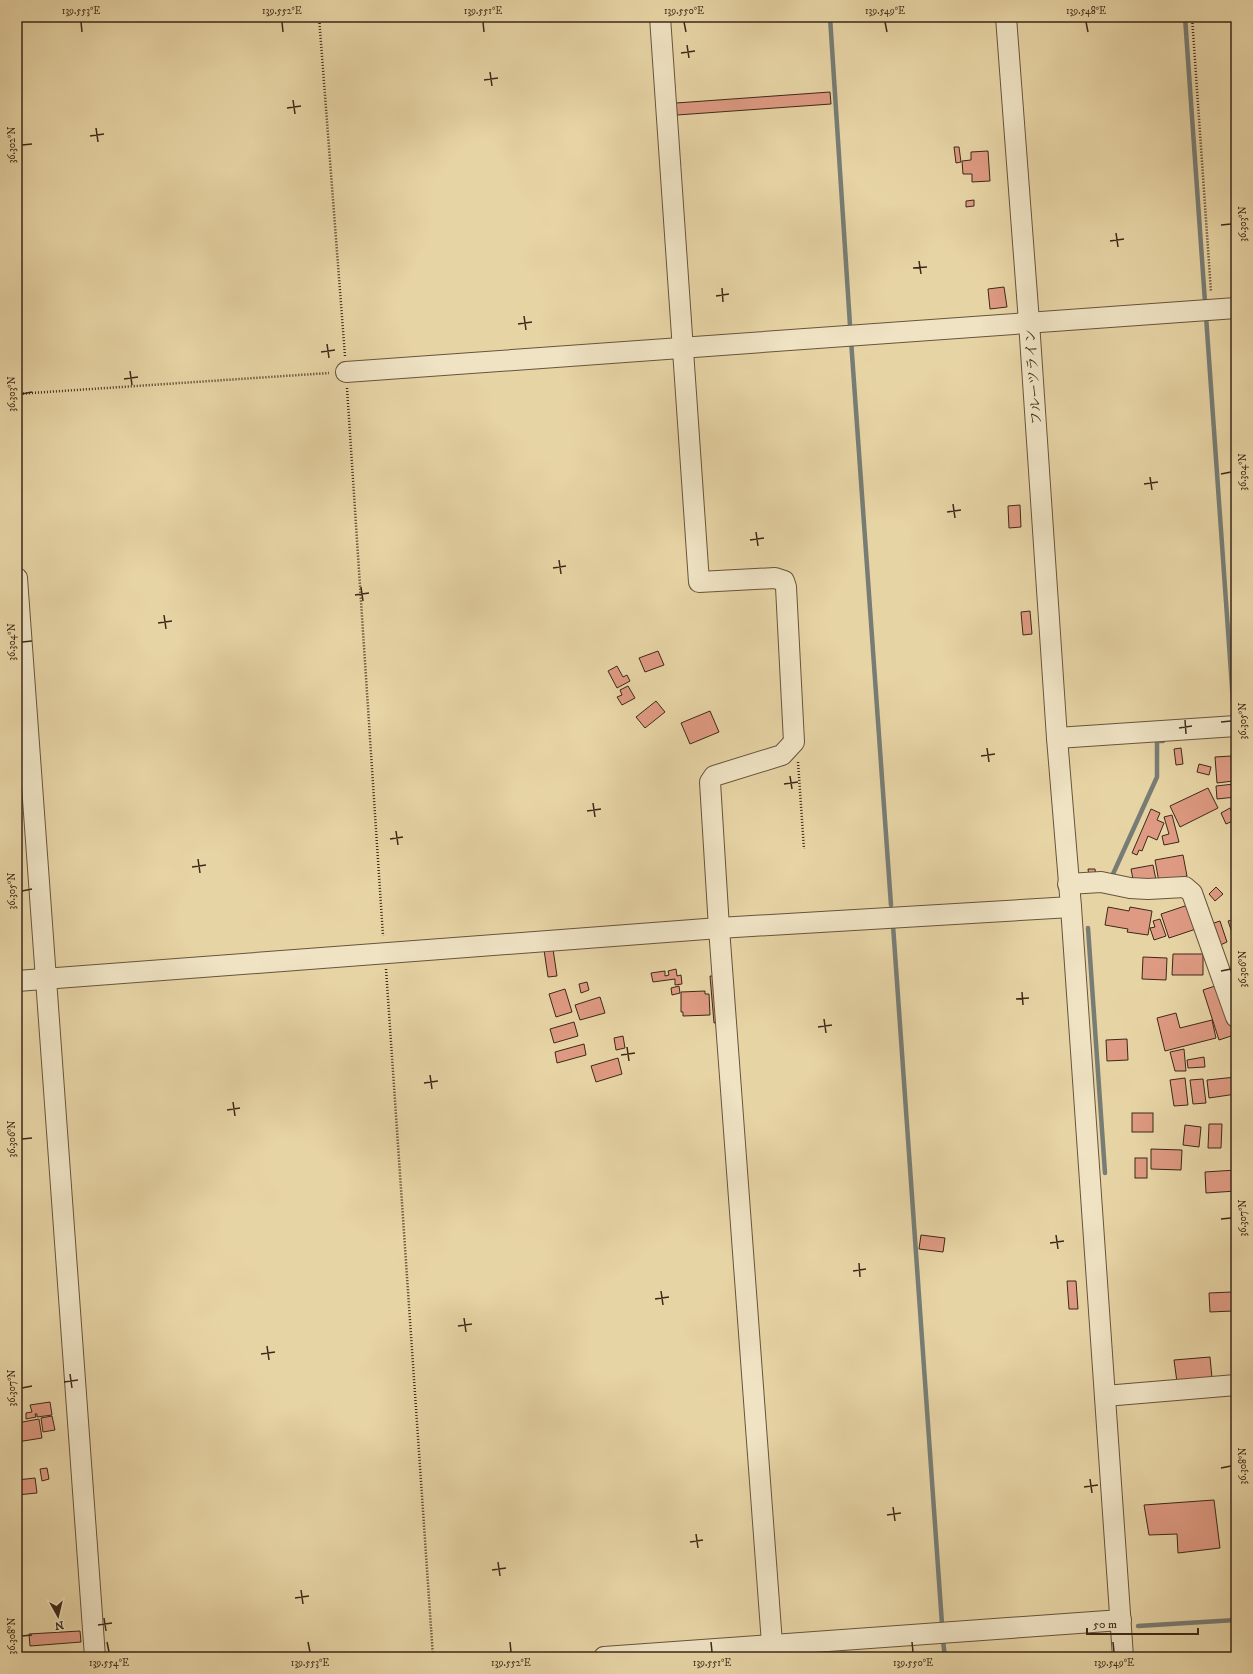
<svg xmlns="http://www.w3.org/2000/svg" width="1253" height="1674" viewBox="0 0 1253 1674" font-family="'IM FELL DW Pica','Noto Serif JP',serif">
<rect width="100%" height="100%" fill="#e7d4a5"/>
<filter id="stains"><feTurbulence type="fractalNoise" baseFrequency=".005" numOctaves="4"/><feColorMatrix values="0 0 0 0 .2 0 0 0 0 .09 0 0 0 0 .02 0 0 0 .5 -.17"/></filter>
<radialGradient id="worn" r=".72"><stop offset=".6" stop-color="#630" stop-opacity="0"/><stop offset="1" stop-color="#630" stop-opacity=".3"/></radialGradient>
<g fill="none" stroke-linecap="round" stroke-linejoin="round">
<g stroke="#777d75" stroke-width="4.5">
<path d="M830,17l20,308"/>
<path d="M1185,17l20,285"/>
<path d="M1206,316l28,400"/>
<path d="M851,340l40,565"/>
<path d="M1113,874l44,-97v-36h6"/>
<path d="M893,925l49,699"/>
<path d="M1088,928l17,245"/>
<path d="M1138,1626l98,-6"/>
<path d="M943,1641l2,16"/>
</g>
</g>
<g fill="#de9a82" stroke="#3d2918">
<path d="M830,92l1,12 -154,11 -1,-12z"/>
<path d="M954,147h5l2,15 -5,1z"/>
<path d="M988,151l2,30 -18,1v-8h-9l-1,-13 9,-1v-8z"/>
<path d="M974,200v6l-8,1v-6z"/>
<path d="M1004,287l3,20 -17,2 -2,-20z"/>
<path d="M1020,505l1,22 -12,1 -1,-22z"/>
<path d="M1030,611l2,23 -9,1 -2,-23z"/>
<path d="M658,651l6,14 -19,7 -6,-14z"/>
<path d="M617,666l6,11 4,-2 3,6 -13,7 -9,-17z"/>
<path d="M628,686l7,12 -13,7 -5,-8 5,-2 -2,-5z"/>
<path d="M656,701l9,11 -20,16 -9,-11z"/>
<path d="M710,711l9,21 -29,12 -9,-21z"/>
<path d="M1181,748l2,16 -7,1 -2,-16z"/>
<path d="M1231,756l2,25 -16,2 -2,-26z"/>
<path d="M1199,764l12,3 -2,8 -12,-3z"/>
<path d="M1234,784l2,13 -19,2 -1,-13z"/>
<path d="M1208,788l10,20 -38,19 -10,-21z"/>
<path d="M1230,808l5,12 -9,4 -5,-11z"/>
<path d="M1151,809l9,4 -3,7 7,3 -7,17 -9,-4 -6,15 -3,-1 -2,5 -5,-2z"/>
<path d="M1172,815l7,27 -15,3 -2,-9 7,-2 -5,-17z"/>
<path d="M1183,855l4,21 -28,6 -4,-22z"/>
<path d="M1153,865l3,15 -22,4 -3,-15z"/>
<path d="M1088,869h7l1,7 -7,1z"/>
<path d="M1216,887l7,7 -8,7 -6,-7z"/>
<path d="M1188,905l8,24 -27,9 -8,-24z"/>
<path d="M1108,907l21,4 1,-4 22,4 -4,24 -21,-3 1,-3 -23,-4z"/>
<path d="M1160,919l6,17 -12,4 -4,-12 5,-1 -2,-6z"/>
<path d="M1236,919v25l-8,-23z"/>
<path d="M1220,921l7,21 -9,4 -7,-22z"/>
<path d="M553,949l4,27 -9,1 -4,-27z"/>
<path d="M1173,954h30v21h-31z"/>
<path d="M1143,957l24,1 -1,22 -24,-1z"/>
<path d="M676,969l1,7 4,-1 1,9 -7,1v-6l-22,3 -2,-9 14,-2v5l4,-1 -1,-4z"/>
<path d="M710,976h9l4,46 -9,1z"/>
<path d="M587,982l2,8 -8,3 -2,-9z"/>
<path d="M1218,985l16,50 -15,5 -16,-50z"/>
<path d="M679,986l1,7 -8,2 -1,-7z"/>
<path d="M565,989l7,23 -16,5 -7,-23z"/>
<path d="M705,991v3h4l1,21 -27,1v-4h-2v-20z"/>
<path d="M600,997l5,16 -25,7 -5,-15z"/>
<path d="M1176,1013l4,15 32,-8 4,18 -51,13 -8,-33z"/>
<path d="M574,1022l4,14 -24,7 -4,-14z"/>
<path d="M623,1036l2,12 -9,2 -2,-12z"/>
<path d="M1127,1039l1,21 -21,1 -1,-21z"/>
<path d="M584,1044l2,11 -29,8 -2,-11z"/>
<path d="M1184,1049l2,22h-11l-5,-19z"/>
<path d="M1204,1057l1,10 -17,1 -1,-8z"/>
<path d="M618,1058l4,16 -26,8 -5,-16z"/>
<path d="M1236,1077v17l-27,4 -2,-18z"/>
<path d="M1185,1078l3,27 -14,1 -4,-26z"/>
<path d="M1203,1079l3,24 -13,1 -3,-24z"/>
<rect x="1132" y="1113" width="21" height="19"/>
<path d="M1209,1124h13l-1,24h-13z"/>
<path d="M1185,1125l16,2 -2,20 -16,-2z"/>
<path d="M1151,1149l31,1 -1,20 -30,-1z"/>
<rect x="1135" y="1158" width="12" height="20"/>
<path d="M1236,1170v21l-30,2 -1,-21z"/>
<path d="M921,1235l24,3 -2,14 -24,-3z"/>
<path d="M1067,1281h9l2,28h-9z"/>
<path d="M1232,1292l1,19 -23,1 -1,-19z"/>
<path d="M1210,1357l2,21 -35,4 -3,-22z"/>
<path d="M50,1402l2,13 -15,2v-3h-2l1,3 -10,2v-6l6,-1 -2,-7z"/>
<path d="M52,1416l3,14 -12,2 -2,-14z"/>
<path d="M39,1419l3,19 -25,4v-19z"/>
<path d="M47,1468l2,11 -7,2 -2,-12z"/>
<path d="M35,1478l2,15 -20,2v-15z"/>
<path d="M1214,1500l6,48 -42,5 -1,-19 -28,1 -5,-30z"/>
<path d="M80,1631l1,11 -51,4 -1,-12z"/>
</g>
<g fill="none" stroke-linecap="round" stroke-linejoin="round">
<g stroke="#68543b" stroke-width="22">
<g id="minor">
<path d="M660,17l39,565 76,-4 9,3 2,6 8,155 -12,13 -68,21 -4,6 9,146 54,729"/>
<path d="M1006,17l23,305 28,416 14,169 52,750"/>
<path d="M346,372l890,-64"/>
<path d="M17,578l78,1079"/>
<path d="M1057,738l179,-12"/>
<path d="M1068,884l33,-2 29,6 18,1 37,-2 7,6 44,124"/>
<path d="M17,981l702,-53 352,-21"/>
<path d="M1105,1396l131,-11"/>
<path d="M604,1657l517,-37"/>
</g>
</g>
<g stroke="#3d2918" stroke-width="2.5" stroke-dasharray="1 2" stroke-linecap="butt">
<path d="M319,17l26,339"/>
<path d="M1192,17l19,275"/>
<path d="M347,388l36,548"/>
<path d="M17,394l312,-21"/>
<path d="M798,762l6,87"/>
<path d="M386,969l47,688"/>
</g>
<use href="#minor" stroke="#efe3c4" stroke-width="20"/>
</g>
<path fill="none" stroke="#3d2918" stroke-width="1.5" d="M81,22l1,10M282,22l1,10M483,22l1,10M684,22l2,10M885,22l2,10M1086,22l2,10M687,45l2,13M681,53l14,-2M490,72l2,14M484,80l14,-2M293,100l2,14M287,108l14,-2M96,128l2,14M90,136l14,-2M22,145l10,-1M1221,225l10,-1M1116,233l2,14M1110,241l14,-2M919,261l2,13M913,268l14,-1M722,288l1,14M716,296l13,-2M524,316l2,14M518,324l14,-2M327,344l2,14M321,352l14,-2M130,371l2,14M124,379l14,-2M22,394l10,-2M1221,474l10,-2M1150,477l2,13M1144,484l14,-2M953,504l2,14M947,512l14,-2M756,532l2,14M750,540l14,-2M559,560l2,14M553,568l13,-2M361,587l2,14M355,595l14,-2M164,615l2,14M158,623l14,-2M22,642l10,-1M1185,720l1,14M1221,722l10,-1M1179,728l13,-2M987,748l2,14M981,756l14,-2M790,776l2,13M784,784l14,-2M593,803l2,14M587,811l14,-2M396,831l2,14M390,839l13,-2M198,859l2,14M192,867l14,-2M22,891l10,-2M1221,971l10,-2M1022,992l1,13M1016,999l13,-1M824,1019l2,14M818,1027l14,-2M627,1047l2,14M621,1055l14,-2M430,1075l2,14M424,1083l14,-2M233,1102l2,14M227,1110l13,-2M22,1139l10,-1M1221,1219l10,-1M1056,1235l2,14M1050,1243l14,-2M859,1263l1,14M853,1271l13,-2M661,1291l2,14M655,1299l14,-2M464,1318l2,14M458,1326l14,-2M267,1346l2,14M261,1354l14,-2M70,1374l2,14M64,1382l14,-2M22,1388l10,-2M1221,1468l10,-2M1090,1479l2,14M1084,1487l14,-2M893,1507l2,14M887,1515l14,-2M696,1534l2,14M690,1542l13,-2M498,1562l2,14M492,1570l14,-2M301,1590l2,14M295,1598l14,-2M104,1618l2,13M98,1625l14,-2M22,1636l10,-1M107,1642l2,10M308,1642l2,10M510,1642l1,10M711,1642l1,10M912,1642l1,10M1113,1642l1,10"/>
<g text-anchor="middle" stroke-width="3" stroke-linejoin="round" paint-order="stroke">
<g font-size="14" fill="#3d2918" stroke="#efe3c4">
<text transform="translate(1033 377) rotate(-94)" y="5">フルーツライン</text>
</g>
</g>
<rect width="1253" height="1674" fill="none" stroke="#e7d4a5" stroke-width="44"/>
<g transform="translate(58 1616) rotate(172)" stroke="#efe3c4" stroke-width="3" paint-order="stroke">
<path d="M0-3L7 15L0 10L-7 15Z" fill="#3d2918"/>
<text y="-6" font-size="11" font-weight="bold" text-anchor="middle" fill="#3d2918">N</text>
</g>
<path d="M1087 1628v6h111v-6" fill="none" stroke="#3d2918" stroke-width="2"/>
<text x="1093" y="1628" font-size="12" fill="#3d2918" stroke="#efe3c4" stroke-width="3" paint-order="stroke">50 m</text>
<rect x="22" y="22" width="1209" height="1630" fill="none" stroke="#3d2918" stroke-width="1.5"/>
<g font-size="10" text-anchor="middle" fill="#3d2918">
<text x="81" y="14">139.553°E</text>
<text x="282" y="14">139.552°E</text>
<text x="483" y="14">139.551°E</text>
<text x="684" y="14">139.550°E</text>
<text x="885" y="14">139.549°E</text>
<text x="1086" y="14">139.548°E</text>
<text transform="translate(11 145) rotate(-90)" y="4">36.302°N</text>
<text transform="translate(1242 224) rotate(-90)" y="4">36.303°N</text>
<text transform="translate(11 394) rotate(-90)" y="4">36.303°N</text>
<text transform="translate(1242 472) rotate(-90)" y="4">36.304°N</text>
<text transform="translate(11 642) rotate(-90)" y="4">36.304°N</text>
<text transform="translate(1242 721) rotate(-90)" y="4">36.305°N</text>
<text transform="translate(11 891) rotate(-90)" y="4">36.305°N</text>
<text transform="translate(1242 969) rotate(-90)" y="4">36.306°N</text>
<text transform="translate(11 1139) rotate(-90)" y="4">36.306°N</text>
<text transform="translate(1242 1218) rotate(-90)" y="4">36.307°N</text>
<text transform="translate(11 1388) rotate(-90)" y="4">36.307°N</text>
<text transform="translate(1242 1466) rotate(-90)" y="4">36.308°N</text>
<text transform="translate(11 1636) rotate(-90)" y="4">36.308°N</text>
<text x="109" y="1666">139.554°E</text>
<text x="310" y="1666">139.553°E</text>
<text x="511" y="1666">139.552°E</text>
<text x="712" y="1666">139.551°E</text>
<text x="913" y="1666">139.550°E</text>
<text x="1114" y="1666">139.549°E</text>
</g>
<rect width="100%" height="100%" filter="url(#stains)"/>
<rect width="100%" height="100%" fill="url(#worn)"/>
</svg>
